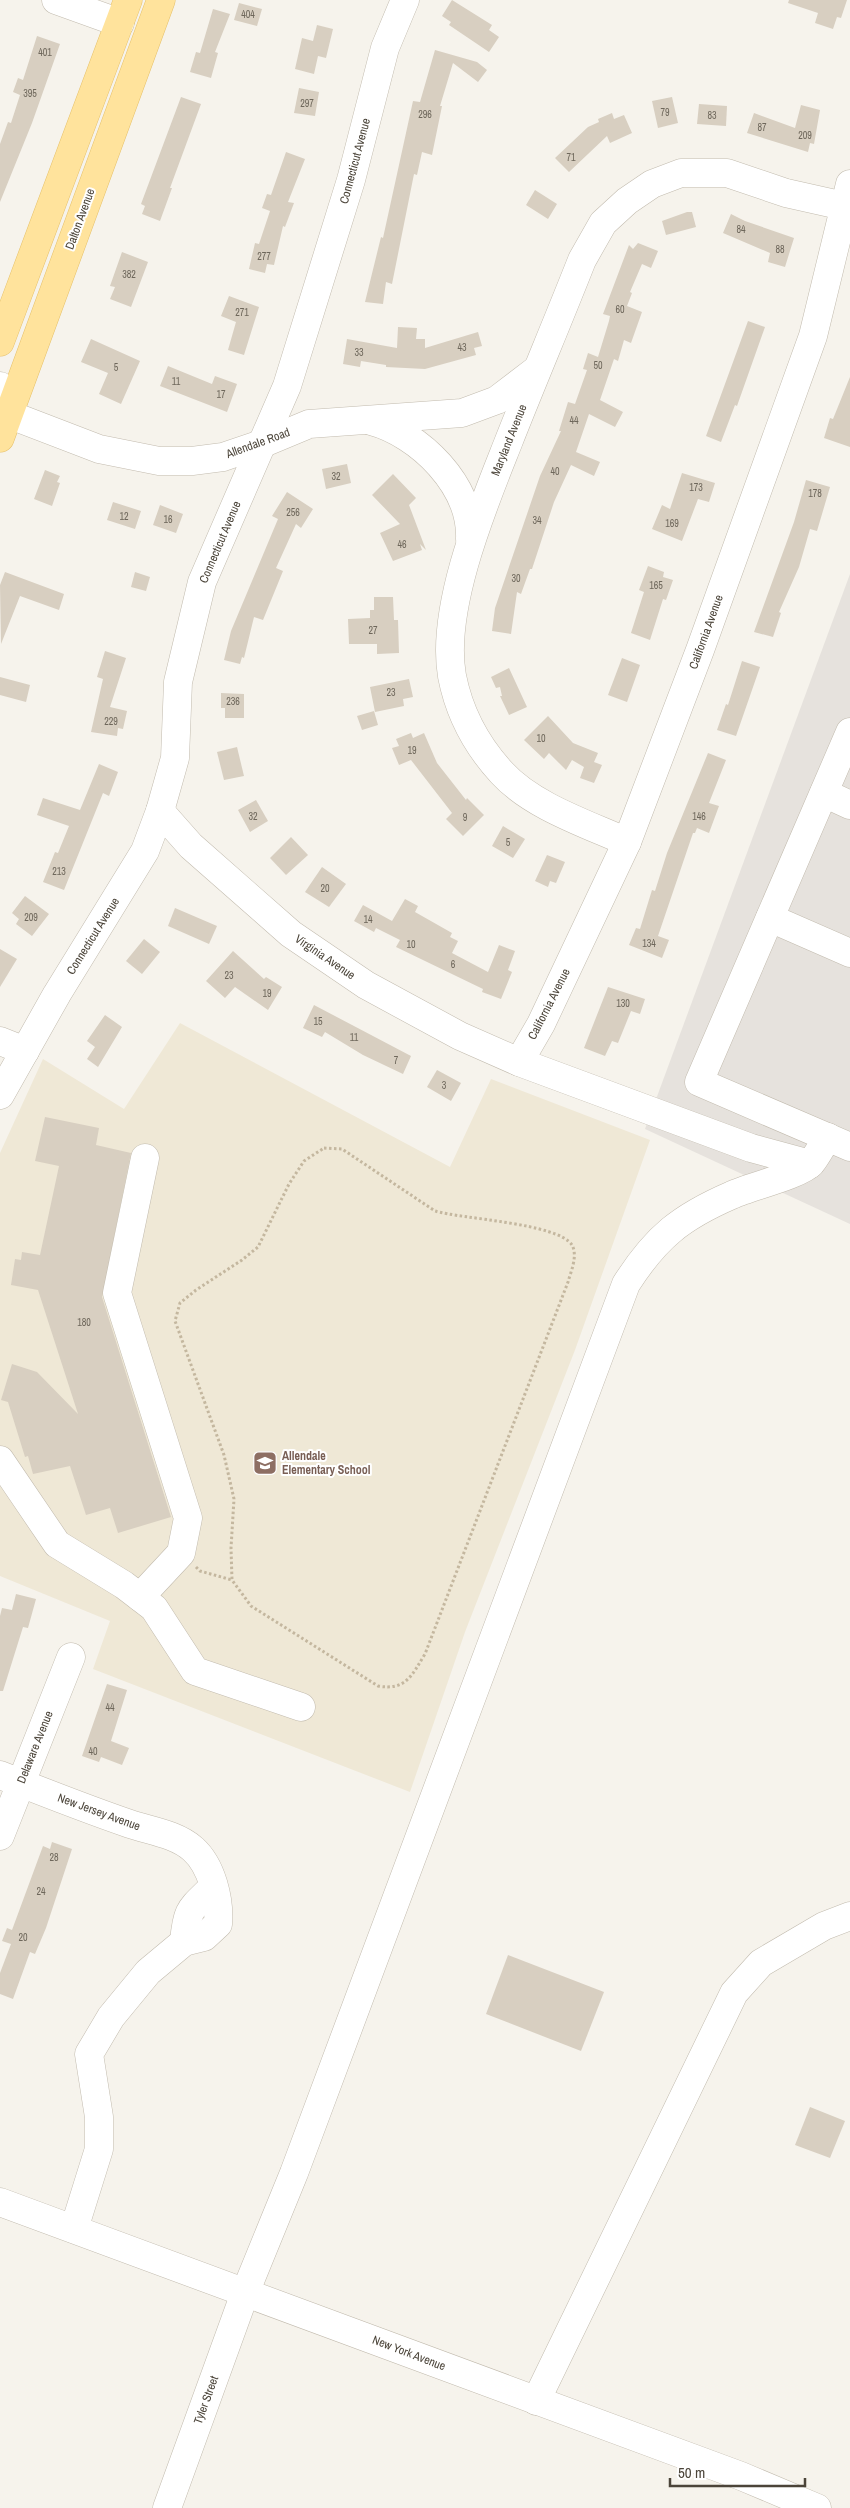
<svg xmlns="http://www.w3.org/2000/svg" width="850" height="2508" viewBox="0 0 850 2508" font-family="'Archivo Narrow',sans-serif">
<rect width="100%" height="100%" fill="#f6f3ec"/>
<path fill="#e6e2dd" d="M850,574v650l-205,-95z"/>
<path fill="#efe8d6" d="M180,1023l270,144 41,-88 159,61 -75,210 -110,282 -55,160 -317,-123 17,-48 -110,-45v-423l43,-94 81,50z"/>
<g fill="#d8cfc1">
<path d="M452,0l40,25 -3,5 10,7 -10,15 -40,-27 2,-3 -9,-6z"/>
<path d="M789,0h58l-6,18 -4,-1 -4,12 -18,-6 3,-10 -30,-10z"/>
<path d="M239,3l23,6 -5,17 -23,-6z"/>
<path d="M213,9l17,5 -15,38 3,1 -7,25 -21,-6 6,-20 4,1z"/>
<path d="M317,25l16,4 -7,29 -8,-2 -4,18 -19,-5 7,-31 11,3z"/>
<path d="M37,36l23,8 -28,79 -32,79v-58l8,-22 3,1 9,-28 -7,-3 5,-14 5,2z"/>
<path d="M435,50l42,12 10,8 -9,12 -25,-19 -13,43h2l-10,49 -10,-3 -5,23 -3,-1 -22,110 -6,-2 -3,22 -18,-2 16,-65 2,1 30,-137 7,1z"/>
<path d="M299,88l20,4 -4,24 -21,-3z"/>
<path d="M181,97l20,7 -31,84h2l-12,33 -18,-7 3,-8 -4,-2z"/>
<path d="M672,97l6,26 -20,5 -6,-27z"/>
<path d="M699,104l28,2 -1,20 -29,-2z"/>
<path d="M801,105l19,5 -6,34 -4,-1 -2,9 -61,-19 7,-20 41,15z"/>
<path d="M612,113l2,6 10,-4 8,18 -22,10 -3,-7 -38,36 -14,-14 33,-31 11,-5 -1,-3z"/>
<path d="M286,152l19,7 -17,43 6,1 -9,24 -2,-1 -9,39 -7,-1 -2,9 -16,-4 6,-26 4,1 11,-33 -8,-3 5,-14 4,1z"/>
<path d="M535,190l22,14 -9,15 -22,-14z"/>
<path d="M687,212h5l4,15 -30,8 -4,-14z"/>
<path d="M731,214l14,7 49,17 -9,29 -17,-5 2,-9 -47,-20z"/>
<path d="M638,243l20,8 -7,17 -9,-4 -12,28 2,1 -5,13 15,6 -11,31 -7,-3 -6,21 -4,-2 -14,41 23,12 -8,15 -26,-13 -13,38 24,10 -6,14 -23,-11 -17,37 -22,67h-2l-9,25 -4,-2 -6,42 -19,-3 3,-23 45,-132 21,-45h-2l9,-29 7,2 12,-34 -4,-1 5,-16 10,4 11,-36 1,-5 -7,-2 26,-69 4,4z"/>
<path d="M122,252l26,10 -17,45 -21,-8 5,-12 -5,-1z"/>
<path d="M229,296l30,11 -15,48 -16,-5 8,-28 -15,-6z"/>
<path d="M748,321l17,6 -28,79 -2,-1 -14,37 -15,-6z"/>
<path d="M398,327l19,1 -1,11h9v9l53,-16 4,14 -8,2 2,7 -51,14 -39,-2v-2l-25,-4 -1,6 -17,-3 4,-25 50,9z"/>
<path d="M91,339l49,22 -19,43 -22,-10 9,-21 -27,-11z"/>
<path d="M168,366l44,18 3,-8 22,8 -10,28 -67,-26z"/>
<path d="M850,377v70l-26,-9 6,-20 3,1z"/>
<path d="M347,464l4,19 -25,6 -4,-20z"/>
<path d="M45,470l15,6 -3,6 3,1 -8,23 -18,-7z"/>
<path d="M682,473l33,10 -6,19 -11,-3 -16,42 -30,-12 10,-24 8,4z"/>
<path d="M393,474l23,24 -7,7 17,45 -6,-6 2,6 -29,11 -13,-28 20,-9 -28,-29z"/>
<path d="M806,480l24,7 -13,44 -7,-2 -11,38 -20,45 2,1 -8,24 -19,-5 40,-110z"/>
<path d="M287,492l26,17 -12,19 -5,-4 -20,44 7,3 -20,49 -9,-3 -10,41 -2,-1 -2,7 -16,-4 7,-29 47,-112 -6,-3z"/>
<path d="M113,502l28,9 -6,18 -28,-9z"/>
<path d="M160,505l23,9 -7,19 -23,-8z"/>
<path d="M648,566l16,6 -1,5 10,3 -7,20 -3,-1 -13,41 -19,-7 13,-41 -5,-2z"/>
<path d="M5,572l59,22 -5,16 -39,-14 -19,48 -1,-59z"/>
<path d="M135,572l15,5 -4,14 -15,-4z"/>
<path d="M374,597h19l1,23h4l1,33 -22,1v-10h-28l-1,-25 22,-1v-8h4z"/>
<path d="M105,651l21,7 -16,49 17,4 -4,18 -5,-1 -1,8 -26,-4 12,-53 -6,-2z"/>
<path d="M622,658l18,7 -13,37 -19,-7z"/>
<path d="M742,661l18,6 -24,69 -19,-6 9,-26 2,1z"/>
<path d="M509,668l18,39 -18,8 -9,-19h2l-2,-9 -4,1 -5,-11z"/>
<path d="M0,677l30,8 -4,17 -26,-7z"/>
<path d="M409,679l4,18 -10,2 1,7 -29,6 -5,-25z"/>
<path d="M221,693l23,1v24h-19v-10h-4z"/>
<path d="M374,711l4,14 -16,5 -5,-14z"/>
<path d="M548,716l25,27 25,10 -4,9 8,3 -8,18 -14,-5 4,-11 -12,-7 -6,10 -17,-17 -5,6 -20,-19z"/>
<path d="M411,733l2,5 11,-5 13,30 29,37 1,-2 17,17 -21,21 -17,-17 6,-6 -41,-53 -12,5 -7,-17 7,-2 -3,-7z"/>
<path d="M237,747l7,29 -20,4 -7,-28z"/>
<path d="M708,753l18,7 -17,43 10,3 -10,27 -12,-5 -2,5h-2l-35,103 11,4 -7,18 -33,-13 7,-17 4,1 12,-39 3,1 12,-38z"/>
<path d="M99,764l19,8 -9,24 -6,-3 -39,97 -21,-8 12,-30 3,1 11,-27 -32,-11 6,-17 37,12z"/>
<path d="M256,800l12,21 -18,11 -12,-22z"/>
<path d="M503,826l22,13 -12,19 -21,-12z"/>
<path d="M291,837l17,18 -22,20 -16,-17z"/>
<path d="M547,855l18,7 -9,21 -6,-2 -2,6 -13,-6z"/>
<path d="M322,867l24,17 -17,23 -24,-15z"/>
<path d="M25,896l24,18 -17,22 -16,-12 3,-5 -7,-6z"/>
<path d="M405,899l13,7 -3,6 37,21 -2,4 8,4 -6,12 36,19 11,-27 16,6 -7,19 4,2 -11,27 -19,-7 1,-3 -87,-42 4,-7 -24,-12 -2,4 -20,-11 9,-16 29,16z"/>
<path d="M175,908l42,18 -8,18 -41,-18z"/>
<path d="M144,939l16,13 -18,22 -16,-13z"/>
<path d="M0,949l17,10 -17,28z"/>
<path d="M233,951l31,28 2,-2 16,10 -14,23 -33,-23 -10,11 -19,-17z"/>
<path d="M608,987l37,12 -5,15 -9,-3 -13,32 -6,-2 -7,15 -21,-8z"/>
<path d="M314,1005l97,51 -8,18 -40,-19 -38,-23 -3,5 -19,-9z"/>
<path d="M105,1015l17,12 -24,40 -11,-8 8,-12 -8,-6z"/>
<path d="M437,1070l24,13 -10,18 -24,-14z"/>
<path d="M45,1117l54,11 -3,17 35,8 -29,144 69,220 -53,16 -8,-25 -24,7 -16,-49 -37,8 -5,-18 -3,1 -17,-55 -7,-2 11,-36 25,8 41,42 -40,-124 -27,-5 4,-26 6,1 1,-8 18,3 19,-89 -24,-5z"/>
<path d="M16,1594l20,5 -8,29 -5,-1 -20,64h-3v-75l2,-8 10,2z"/>
<path d="M107,1684l20,6 -16,51 18,7 -7,17 -21,-8 -2,5 -17,-6z"/>
<path d="M52,1842l20,7 -26,79 -11,26 -5,-2 -17,47 -13,-5v-21l11,-29 -9,-3 5,-13 5,2 31,-84 7,3z"/>
<path d="M508,1955l96,37 -23,59 -95,-37z"/>
<path d="M810,2107l35,14 -15,37 -35,-13z"/>
</g>
<g fill="none" stroke-linecap="round" stroke-linejoin="round">
<g stroke="#c2bbae" stroke-width="29">
<g id="minor">
<path d="M56,0l64,23"/>
<path d="M0,386l8,15v14"/>
<path d="M0,411l99,38 60,12h33l31,-4 38,-13 48,-20 153,-11 35,-13 38,-29"/>
<path d="M371,421c49,13 101,65 99,118"/>
<path d="M850,732l-151,350 151,65"/>
<path d="M824,793l26,12"/>
<path d="M160,811l31,35 100,88 75,51 94,51 59,26 232,86 59,16"/>
<path d="M627,842c-40,-18 -95,-36 -125,-69 -25,-27 -43,-61 -50,-97 -12,-68 31,-170 56,-233 24,-61 50,-122 74,-183l21,-37 24,-22 25,-17 29,-11h46l59,20 58,13"/>
<path d="M770,918l80,35"/>
<path d="M0,1041l25,10"/>
<path d="M519,1062l22,-38 86,-182 73,-192 113,-314 37,-152"/>
<path d="M0,1095l57,-101 88,-143 15,-40 15,-53 3,-76 24,-100 85,-196 64,-206 34,-132 20,-48"/>
<path d="M0,1460l57,84 67,41 30,23 41,63 106,36"/>
<path d="M140,1597l41,-44 7,-35 -71,-225 28,-135"/>
<path d="M0,1775c43,17 86,34 130,49 21,7 46,10 63,25 19,17 27,51 25,75l-14,13 -20,5 -36,30 -37,45 -22,37 10,63v32l-25,80"/>
<path d="M0,1836l71,-179"/>
<path d="M184,1942c3,-34 6,-32 29,-55"/>
<path d="M0,2202l741,274 76,32"/>
<path d="M536,2401l198,-408 27,-30 63,-37 26,-10"/>
<path d="M167,2508l78,-215 49,-120 332,-889c30,-47 55,-67 106,-89 17,-8 68,-20 79,-32 6,-7 11,-18 17,-26"/>
</g>
</g>
<g stroke="#e6c16a" stroke-width="29">
<g id="major">
<path d="M0,342l128,-342"/>
<path d="M0,438l161,-438"/>
</g>
</g>
<g stroke="#c4b79f" stroke-width="3" stroke-dasharray="2.5 2.5" stroke-linecap="butt">
<path d="M324,1148l18,1 93,62c26,8 123,12 137,34 6,11 -1,26 -4,37l-143,372c-13,21 -19,37 -47,32l-127,-80 -19,-26 -1,-32 3,-49 -10,-44 -49,-134 5,-18 16,-13 46,-30 16,-13 31,-63 15,-23z"/>
<path d="M196,1567l4,4 32,9"/>
</g>
<use href="#minor" stroke="#fff" stroke-width="28"/>
<use href="#major" stroke="#ffe39c" stroke-width="28"/>
</g>
<defs>
<g id="school-square" transform="scale(1.25)"><rect x="-9" y="-9" width="18" height="18" rx="4" fill="#8d6e63" stroke="#fff"/><path d="M0-5L7-2L0 1L-7-2ZM-4 1L0 2.5L4 1V4Q0 6-4 4Z" fill="#fff"/></g>
</defs>
<g fill-rule="evenodd">
<use href="#school-square" x="265" y="1463"/>
</g>
<g text-anchor="middle" stroke-width="4" stroke-linejoin="round" paint-order="stroke">
<g font-size="10" fill="#6e675b">
<text x="248" y="18">404</text>
<text x="45" y="56">401</text>
<text x="30" y="97">395</text>
<text x="307" y="107">297</text>
<text x="665" y="116">79</text>
<text x="425" y="118">296</text>
<text x="712" y="119">83</text>
<text x="762" y="131">87</text>
<text x="805" y="139">209</text>
<text x="571" y="161">71</text>
<text x="741" y="233">84</text>
<text x="780" y="253">88</text>
<text x="264" y="260">277</text>
<text x="129" y="278">382</text>
<text x="620" y="313">60</text>
<text x="242" y="316">271</text>
<text x="462" y="351">43</text>
<text x="359" y="356">33</text>
<text x="598" y="369">50</text>
<text x="116" y="371">5</text>
<text x="176" y="385">11</text>
<text x="221" y="398">17</text>
<text x="574" y="424">44</text>
<text x="555" y="475">40</text>
<text x="336" y="480">32</text>
<text x="696" y="491">173</text>
<text x="815" y="497">178</text>
<text x="293" y="516">256</text>
<text x="124" y="520">12</text>
<text x="168" y="523">16</text>
<text x="537" y="524">34</text>
<text x="672" y="527">169</text>
<text x="402" y="548">46</text>
<text x="516" y="582">30</text>
<text x="656" y="589">165</text>
<text x="373" y="634">27</text>
<text x="391" y="696">23</text>
<text x="233" y="705">236</text>
<text x="111" y="725">229</text>
<text x="541" y="742">10</text>
<text x="412" y="754">19</text>
<text x="253" y="820">32</text>
<text x="699" y="820">146</text>
<text x="465" y="821">9</text>
<text x="508" y="846">5</text>
<text x="59" y="875">213</text>
<text x="325" y="892">20</text>
<text x="31" y="921">209</text>
<text x="368" y="923">14</text>
<text x="649" y="947">134</text>
<text x="411" y="948">10</text>
<text x="453" y="968">6</text>
<text x="229" y="979">23</text>
<text x="267" y="997">19</text>
<text x="623" y="1007">130</text>
<text x="318" y="1025">15</text>
<text x="354" y="1041">11</text>
<text x="396" y="1064">7</text>
<text x="444" y="1089">3</text>
<text x="84" y="1326">180</text>
<text x="110" y="1711">44</text>
<text x="93" y="1755">40</text>
<text x="54" y="1861">28</text>
<text x="41" y="1895">24</text>
<text x="23" y="1941">20</text>
</g>
<g font-size="12" fill="#4b4439" stroke="#fff">
<text transform="translate(355 161) rotate(-75)" y="4">Connecticut Avenue</text>
<text transform="translate(80 219) rotate(-70)" y="4">Dalton Avenue</text>
<text transform="translate(509 440) rotate(-68)" y="4">Maryland Avenue</text>
<text transform="translate(258 443) rotate(-20)" y="4">Allendale Road</text>
<text transform="translate(220 542) rotate(-67)" y="4">Connecticut Avenue</text>
<text transform="translate(706 632) rotate(-70)" y="4">California Avenue</text>
<text transform="translate(93 936) rotate(-58)" y="4">Connecticut Avenue</text>
<text transform="translate(325 957) rotate(34)" y="4">Virginia Avenue</text>
<text transform="translate(549 1004) rotate(-63)" y="4">California Avenue</text>
<text transform="translate(35 1747) rotate(-68)" y="4">Delaware Avenue</text>
<text transform="translate(99 1812) rotate(20)" y="4">New Jersey Avenue</text>
<text transform="translate(409 2353) rotate(21)" y="4">New York Avenue</text>
<text transform="translate(206 2400) rotate(-70)" y="4">Tyler Street</text>
</g>
<g font-size="12" font-weight="bold" fill="#785e54" stroke="#fff" text-anchor="start">
<text x="282" y="1460">Allendale<tspan x="282" dy="14">Elementary School</tspan></text>
</g>
</g>
<path d="M670 2478v8h135v-8" fill="none" stroke="#4b4439" stroke-width="2.5"/>
<text x="678" y="2478" font-size="15" fill="#4b4439" stroke="#ffffff" stroke-width="4" paint-order="stroke">50 m</text>
</svg>
